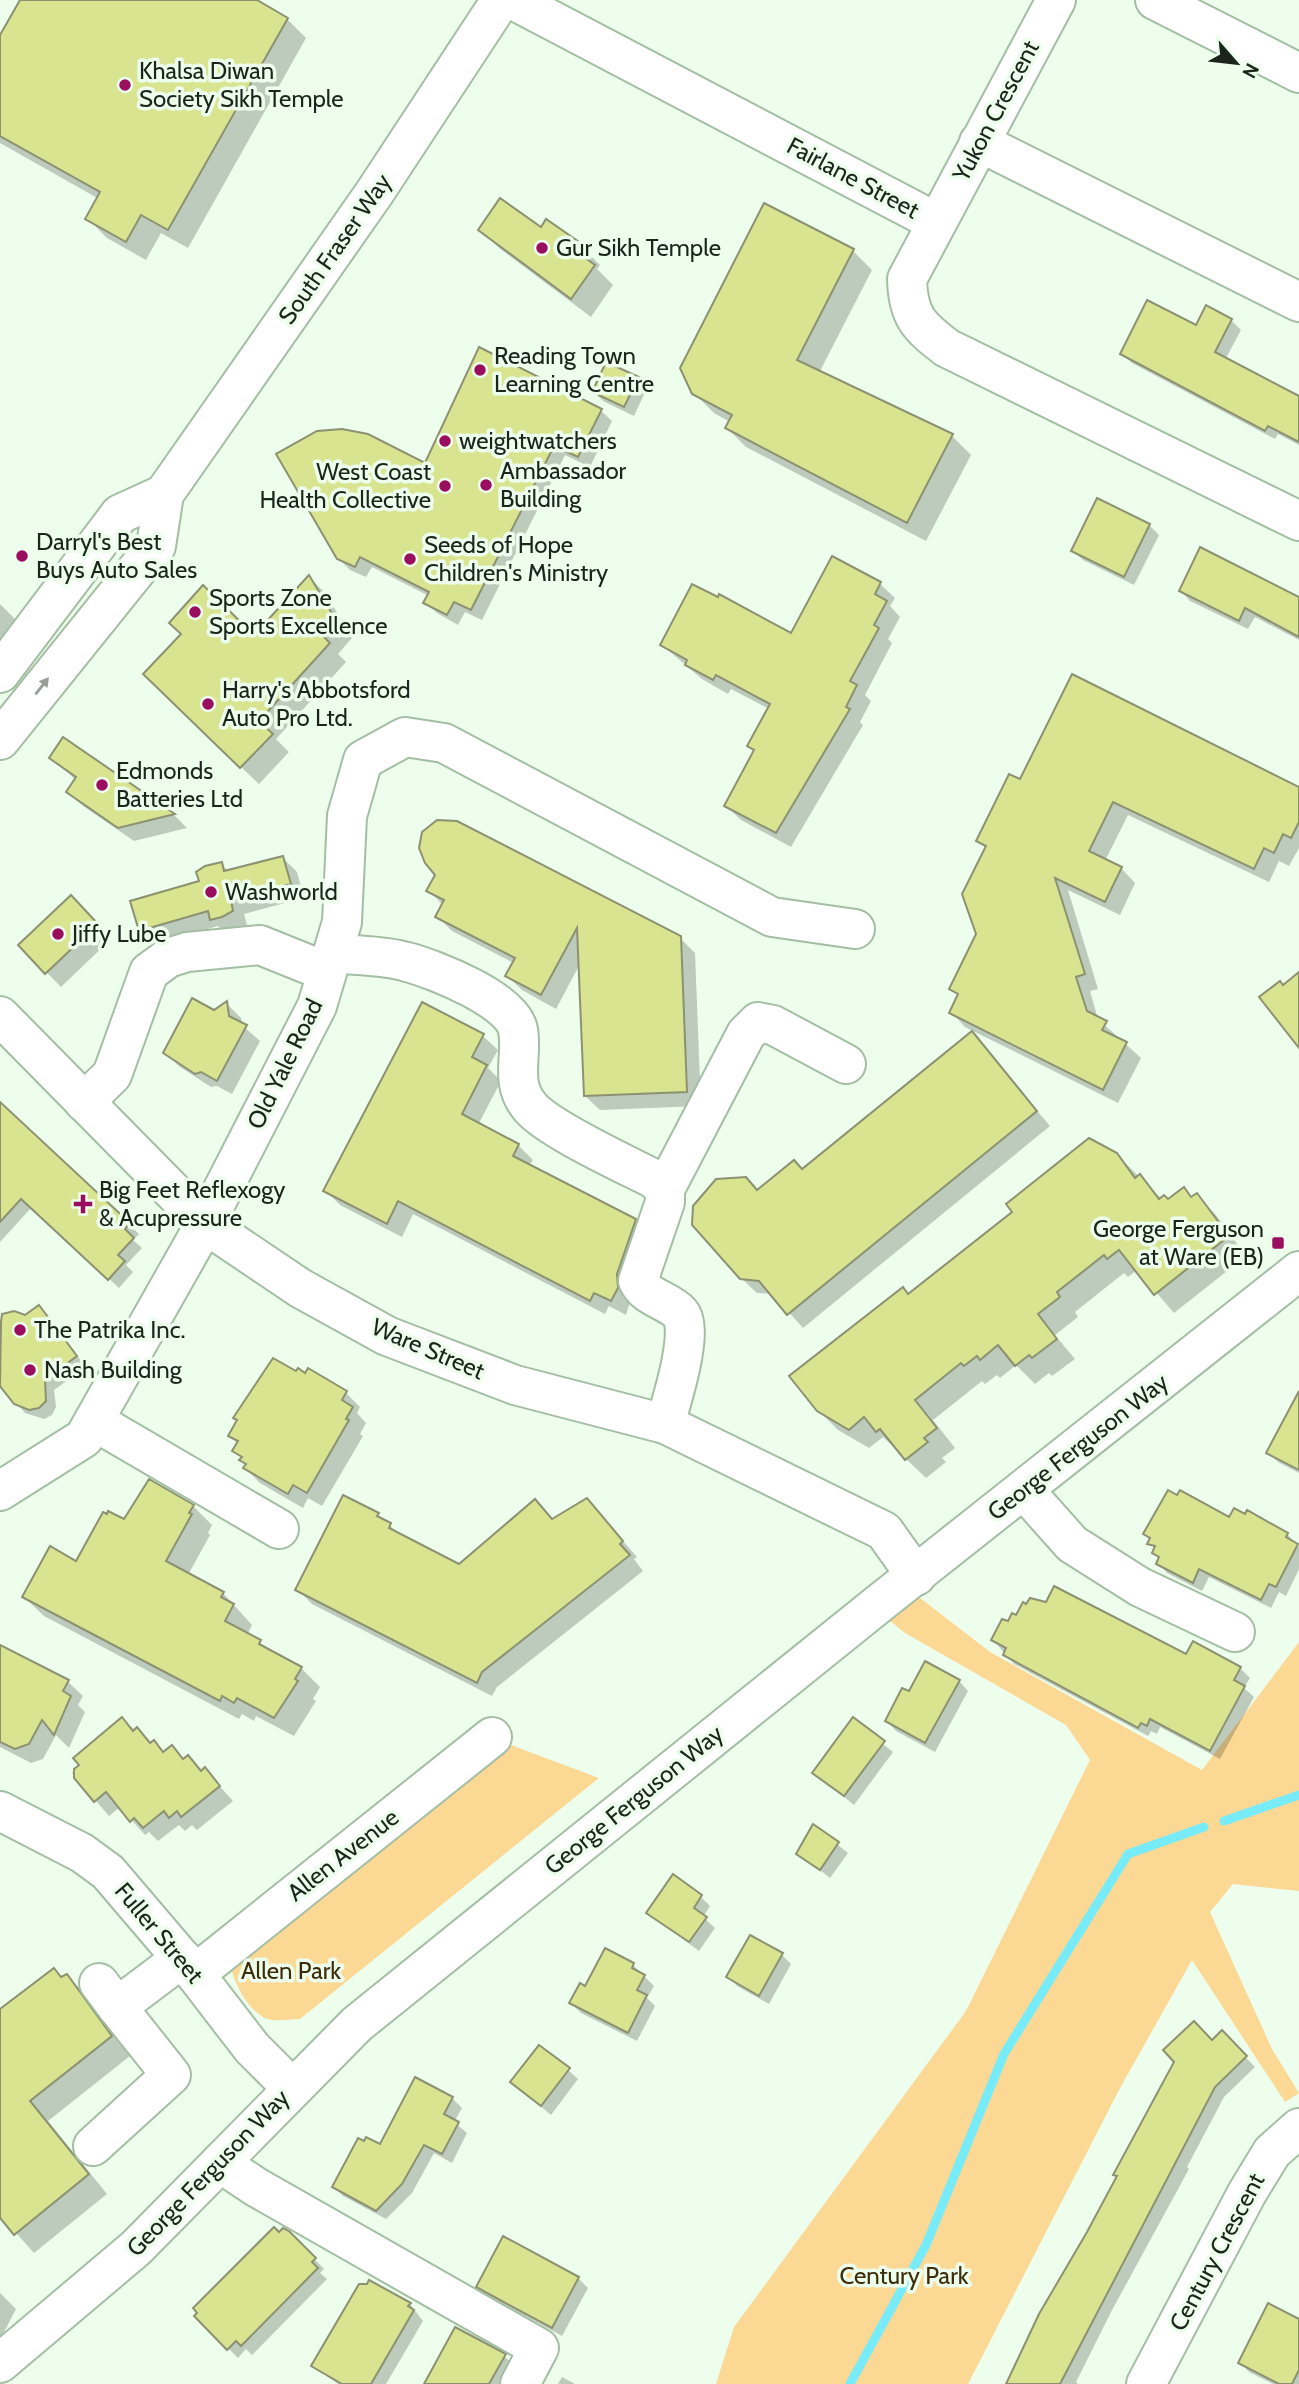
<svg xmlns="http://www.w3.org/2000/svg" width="1299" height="2384" viewBox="0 0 1299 2384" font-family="Cabin,sans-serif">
<rect width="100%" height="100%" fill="#edfeed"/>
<g fill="#fbd995">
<path d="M906,1587l84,65 212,118 97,-128v249l-66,-7 -23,28 62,137 27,44 -14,9 -93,-142 -73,130 -151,294h-252l18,-57 232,-316 124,-251 -24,-35 -161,-92 -27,-22z"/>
<path d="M511,1745l88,33 -299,241c-9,0 -20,2 -28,1 -22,-3 -37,-36 -42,-54z"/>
</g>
<g fill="#0003">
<path d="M22,0h232l33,19 19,19 -118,210 -27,-15 -15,27 -39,-22 -19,-19 11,-20 -99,-56v-104z"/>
<path d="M480,229l61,1 40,16 19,19 -3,4 16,16 -22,32 -92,-69z"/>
<path d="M853,251l19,19 -53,103 49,25 2,-4 82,42 19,19 -45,86 -180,-94 -19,-19 3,-6 -16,-9 -20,-20z"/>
<path d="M1231,320l10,10 -16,30 74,38v47l-21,-11 -3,5 -143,-76 -10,-9 75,-27z"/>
<path d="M638,378l9,10 -13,28 -31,-15 -9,-9z"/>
<path d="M600,410l12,11 -22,46 -25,-12 -83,165 -17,-8 -7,13 -21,-12 -12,-11 4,-6 -57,-29 -6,10 -16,-7 -12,-12 88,-93z"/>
<path d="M1149,525l10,10 -25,50 -51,-25 -10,-9z"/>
<path d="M309,577l17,17 26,44 -14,16 8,8 -70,77 13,13 -30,32 -97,-92 92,-55z"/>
<path d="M880,584l15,14 -5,8 10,11 -12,22 4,4 -27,52 6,6 -11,21 3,3 -72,122 -50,-27 -15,-14 29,-55 -5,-5 19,-37 -38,-20 -3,5 -26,-15 -40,-34 130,-10z"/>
<path d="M1181,591l118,8v41l-44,-23 -7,12 -58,-28z"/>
<path d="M0,604l16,16 -16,21z"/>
<path d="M64,739l110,76 13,13 -53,13 -51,-35 -15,-14 8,-12 -25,-22z"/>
<path d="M1020,782l279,7v59l-10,18 -10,-5 -10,21 -141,-67 -23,46 16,7 14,15 -15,32 -52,-25 30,99 -8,2 8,28 43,39 -23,45 -153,-76 -14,-15 8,-16 -8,-7 27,-55 9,-85 -9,-9z"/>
<path d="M283,858l14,14 7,26 -60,16 3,11 -21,9 -8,-8 -63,18 -15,-14 81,-66 8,8z"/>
<path d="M437,874l243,64 15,15 6,153 -101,4 -15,-14 -5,-132 -24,45 -34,-19 -15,-14 7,-13 -62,-32 -15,-15 6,-11 -15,-15z"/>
<path d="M71,897l40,42 -50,48 -41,-42z"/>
<path d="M227,1004l14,14 1,7 18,16 -28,53 -15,-8 -6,1 -31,-20 -15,-14z"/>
<path d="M972,1034l78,92 -247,202 -31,-34 -15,-1 -16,-15 17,-86 45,-21z"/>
<path d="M483,1036l15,14 -10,18 13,13 -23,44 40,20 15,15 -4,6 106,55 15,15 -24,79 -17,-9 -4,8 -192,-100 -11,23 -62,-32 -15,-15z"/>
<path d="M5,1109l134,125 -6,6 9,8 -16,17 7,7 -14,16 -87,-81 -32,35v-127z"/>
<path d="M1116,1154l46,45 6,2 16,-12 9,9 3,-3 20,20 30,41 -72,57 -37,-43 -9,7 -4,-4 -49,39 3,5 -23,18 20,24 -23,17 -3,-3 -14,11 -19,-19 -16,13 -3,-3 -12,9 -3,-3 -49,39 22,28 -13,10 4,4 -20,16 -43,-41 -14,11 -31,-18 -20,-20 91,-115z"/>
<path d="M39,1307l47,60 -32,23 2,17 -4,8 -8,4 -19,-6 -25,-30v-47z"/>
<path d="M296,1373l49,19 15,15 -3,6 9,10 -6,11 3,2 -41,70 -14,-8 -5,10 -43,-25 -15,-15 3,-4 -13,-13 3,-7 -8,-9z"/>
<path d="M1299,1411v62l-21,-11 -10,-9z"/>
<path d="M587,1500l50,57 -3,2 9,12 -146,116 -5,9 -180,-92 -15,-15 81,-74 26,23 55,28 76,-65 19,19z"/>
<path d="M193,1506l19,19 -4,8 2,2 -22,40 35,18 29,32 -5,10 54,33 19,19 -7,12 3,2 -22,35 -38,-20 -2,5 -12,-7 -3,5 -195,-103 -20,-19 53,-34 47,-41z"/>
<path d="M1245,1516l42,18 12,13v22l-13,27 -7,-4 -8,16 -62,-31 -7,14 -35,-18 -9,-10 2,-5 -15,-25z"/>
<path d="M993,1640l194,17 53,11 10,10 -6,10 10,9 -34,62 -60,-32 -3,7 -6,-3 -3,5 -134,-72z"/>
<path d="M0,1647l68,35 15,14 -5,9 7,7 -16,36 -13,-13 -13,24 -12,4 -31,-16z"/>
<path d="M959,1681l9,10 -33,61 -39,-21 -9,-10 23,-27z"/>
<path d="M122,1720l43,33 7,-6 13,13 3,-3 15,15 2,-2 28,31 -36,29 -5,-5 -7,6 -6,-6 -21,16 -9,-9 -4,3 -25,-28 -11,9 -37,-43z"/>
<path d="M853,1720l40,32 -39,53 -39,-32z"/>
<path d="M814,1826l34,27 -18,25 -32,-25z"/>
<path d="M701,1897l9,9 -7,11 12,11 -16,23 -51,-38z"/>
<path d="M606,1950l27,15 21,21 -7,12 8,8 -18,35 -56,-28 -10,-10 15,-14z"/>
<path d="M781,1954l10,10 -22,40 -32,-18 -9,-9z"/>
<path d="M67,1976l19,19 44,61 -82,65 59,73 -73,59 -34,-38v-204z"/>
<path d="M1222,2033l33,34 -31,30 -37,70 2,2 -78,143 -35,70 2,2h-71l205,-342z"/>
<path d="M568,2070l10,9 -27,36 -39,-33z"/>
<path d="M452,2098l10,10 -8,14 13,11 -15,30 -18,-10 -22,40 -26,26 -43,-23 -9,-10 31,-43 15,3z"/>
<path d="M288,2232l36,37 -4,4 7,6 -75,76 -6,-6 -8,9 -42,-42 83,-82z"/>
<path d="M578,2278l10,10 -26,48 -74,-40 -10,-9z"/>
<path d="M362,2283l48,21 13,17 -37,63h-48l-25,-18z"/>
<path d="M0,2293l16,16 -16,31z"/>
<path d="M1299,2320v64h-26l-24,-12 -9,-10z"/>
<path d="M504,2356l10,9 -10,19h-78z"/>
<path d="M562,2377l13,7h-17z"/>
</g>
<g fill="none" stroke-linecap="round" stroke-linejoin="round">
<g stroke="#78ebf9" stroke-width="9">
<path d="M1224,1821l75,-26"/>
<path d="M850,2384l76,-139 78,-191 124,-200 76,-27"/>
</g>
</g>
<g fill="#d9e491" stroke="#8c9171" stroke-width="2">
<path d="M20,0h237l31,18 -120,212 -27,-15 -15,27 -41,-23 15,-27 -100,-56v-101z"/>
<path d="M500,198l41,29 5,-8 36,25 -5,8 18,13 -24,34 -93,-69z"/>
<path d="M764,203l90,46 -57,111 156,74 -46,89 -182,-95 7,-13 -40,-21 -12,-26z"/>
<path d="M1147,300l49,25 10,-20 26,14 -17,33 84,44v46l-31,-16 -3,5 -145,-77z"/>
<path d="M479,347l123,62 -24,48 -24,-11 -83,164 -17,-8 -7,13 -24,-12 6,-11 -69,-35 -5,10 -18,-8 -61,-105 41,-23 25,-2 26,5 57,29z"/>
<path d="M606,362l33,15 -15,30 -32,-15z"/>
<path d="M1097,498l53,26 -26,53 -53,-26z"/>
<path d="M1200,547l99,50v40l-54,-29 -6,13 -60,-30z"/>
<path d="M832,556l49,26 -6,12 12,7 -13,24 5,3 -29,53 7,4 -11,22 4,2 -74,124 -52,-27 30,-56 -7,-4 23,-42 -54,-29 -3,5 -28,-15 2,-5 -27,-15 32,-61 26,13 1,-3 72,39z"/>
<path d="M309,575l27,45 -14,15 8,8 -71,78 14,13 -33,34 -97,-94 38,-40 -12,-11 34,-38 51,50z"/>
<path d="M1072,674l227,113v35l-8,16 -8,-4 -9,19 -10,-5 -10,21 -141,-67 -24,49 33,16 -17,35 -50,-24 30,96 -9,3 11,34 20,10 -5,9 25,12 -24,48 -154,-77 9,-19 -9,-5 27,-55 -14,-40 24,-48 -10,-5 33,-67 11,5z"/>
<path d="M63,737l112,77 -57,14 -52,-36 10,-15 -27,-19z"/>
<path d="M437,820l20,1 224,115 6,156 -103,4 -7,-168 -36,67 -36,-19 10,-18 -80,-41 9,-17 -18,-9 9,-16 -10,-12 -6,-15 3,-16z"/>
<path d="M283,856l8,28 -60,16 2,11 -11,6 -12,3 -2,-9 -69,20 -9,-30 69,-20 -3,-9 9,-6 17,-4 2,9z"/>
<path d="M71,895l27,29 -53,50 -27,-29z"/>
<path d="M1299,972v76l-40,-51 21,-16 3,4z"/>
<path d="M192,998l22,12 13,-9 2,15 18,9 -30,56 -16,-9 -6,2 -32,-21z"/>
<path d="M422,1002l62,32 -12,23 15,8 -25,49 57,30 -6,12 123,63 -19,55 1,14 -7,13 -17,-8 -4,8 -192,-100 -11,23 -64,-33z"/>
<path d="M972,1031l65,80 -250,204 -28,-34 -19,-2 -48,-54 1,-19 23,-27 30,-2 11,13 37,-30 8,9z"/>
<path d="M0,1102l130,121 -5,6 9,9 -16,17 7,6 -17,19 -87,-81 -21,23z"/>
<path d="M1089,1138l28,15 18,25 5,-4 19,25 5,-4 4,4 16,-12 7,10 6,-4 32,43 -75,59 -35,-45 -12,9 -3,-4 -47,37 3,5 -22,17 19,25 -25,19 -3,-3 -14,11 -17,-21 -18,15 -3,-4 -13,10 -3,-3 -46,37 22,28 -13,10 4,4 -23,18 -25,-31 -4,3 -12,-15 -15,13 -32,-19 -28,-35 114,-89 5,7 104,-82 -6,-8z"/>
<path d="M39,1305l38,51 -32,24 1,21 -7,7 -10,2 -15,-6 -14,-18 1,-64 1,-8 12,-3 11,4z"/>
<path d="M273,1358l23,13 2,-3 7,5 3,-5 39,23 -5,9 11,7 -7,12 3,1 -42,73 -14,-8 -5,9 -45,-26 3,-4 -7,-4 3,-3 -10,-6 6,-10 -10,-5 9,-16 -4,-2z"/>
<path d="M1299,1391v79l-33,-17z"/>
<path d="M149,1479l45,26 -5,8 3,1 -26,47 58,31 -3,5 13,7 -9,17 36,19 -2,4 43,23 -7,12 3,2 -24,37 -37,-20 -3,5 -12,-7 -2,5 -198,-104 28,-51 26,15 27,-49 4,2 1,-3 16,8z"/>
<path d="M1168,1490l9,5 3,-5 49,27 5,-9 11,6 2,-4 41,23 -2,4 12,7 -22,43 -7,-3 -8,16 -62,-31 -6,14 -37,-19 3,-7 -7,-4 3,-7 -8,-2 3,-6 -7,-4z"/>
<path d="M343,1495l36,18 -2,3 14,7 -2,5 70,36 76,-65 17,20 35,-21 36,43 -3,3 10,11 -148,117 -5,11 -182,-93z"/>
<path d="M1054,1586l132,68 7,-13 48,26 -7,13 11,6 -35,65 -60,-32 -3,7 -6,-3 -3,5 -135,-73 3,-7 -15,-8 11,-21 6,2 4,-8 4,2 7,-13 3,2 4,-6 16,4z"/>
<path d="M0,1645l69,35 -6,11 8,5 -17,39 -12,-15 -13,24 -14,5 -15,-7z"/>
<path d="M925,1661l35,19 -35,63 -40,-22 17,-33 7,3z"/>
<path d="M122,1717l11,14 4,-4 13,16 4,-3 9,12 9,-7 11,14 5,-4 13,16 4,-4 15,19 -39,31 -4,-6 -8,7 -5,-7 -21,17 -9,-10 -4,4 -24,-30 -12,10 -20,-24v-9l5,-4 -6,-7z"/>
<path d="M853,1717l32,24 -41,55 -32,-23z"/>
<path d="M813,1824l26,18 -19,28 -24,-16z"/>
<path d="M673,1874l29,21 -8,13 13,9 -18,25 -43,-29z"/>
<path d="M750,1935l33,18 -24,43 -33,-19z"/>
<path d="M605,1948l29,15 -2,5 13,7 -8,15 10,5 -19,38 -59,-30 11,-20 5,3z"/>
<path d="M54,1968l7,9 6,-3 45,62 -82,65 59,73 -75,61 -14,-17v-209z"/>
<path d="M1194,2021l18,19 10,-10 25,26 -32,31 -155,297h-54l33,-70 48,-82 30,-56 -4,-1 61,-113 -11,-12z"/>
<path d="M539,2045l31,23 -29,38 -31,-24z"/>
<path d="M415,2077l38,20 -9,17 15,8 -17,32 -18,-9 -22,39 -26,27 -44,-24 26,-49 6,3 2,-4 14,7z"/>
<path d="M274,2227l5,5 4,-4 6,3 27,27 -4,4 6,6 -77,78 -5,-5 -9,9 -33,-34 3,-3 -4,-5z"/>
<path d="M503,2236l76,41 -27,51 -76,-41z"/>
<path d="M369,2280l42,23 -3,3 6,4 -43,74h-29l-31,-18 48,-82h8z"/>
<path d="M1268,2303l31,16v51l-7,14h-13l-41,-21z"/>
<path d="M455,2327l51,27 -17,30h-65z"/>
</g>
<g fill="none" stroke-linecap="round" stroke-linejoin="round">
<g stroke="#a4bea4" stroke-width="42">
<g id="minor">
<path d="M513,0l423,222"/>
<path d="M1056,0l-149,279c1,37 11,47 40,69l352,173"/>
<path d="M1155,0l144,73"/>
<path d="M979,142l320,160"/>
<path d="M333,953c24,3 51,2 74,9 27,7 106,38 111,68 5,27 -9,52 12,77 18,22 95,57 124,72l11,10v13l-27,79c8,17 30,19 42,32 15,16 -9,90 -15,111"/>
<path d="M0,1016l205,208 95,64 87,48 128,49 150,39 219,107 32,45"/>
<path d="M84,1102l28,-27 37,-103 19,-14 19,-6 73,-7 67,27"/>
<path d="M665,1189l81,-155 12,-12 15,3 73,39"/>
<path d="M94,1421l185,108"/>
<path d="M1024,1490l48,54 68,43 95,45"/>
<path d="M0,1491l84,-53 121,-214 112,-218 25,-84 5,-106 16,-56 42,-23 39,6 328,174 83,12"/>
<path d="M0,1811l82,42 26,19 87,102 57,74 40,40"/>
<path d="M195,1974l297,-237"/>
<path d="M99,1983l18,24 65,-49"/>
<path d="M93,2146l78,-71 -54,-68"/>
<path d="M220,2163l36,24 283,161 -19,36"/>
<path d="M1146,2384l101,-191 25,-41 27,-24"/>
</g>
</g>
<g stroke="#a4bea4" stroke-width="42">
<g id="major">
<path d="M0,673l120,-159 44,-20"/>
<path d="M0,740l156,-194 8,-52 211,-302 126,-192"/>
<path d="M0,2363l136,-115 221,-224 524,-422 418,-331"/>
</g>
</g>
<use href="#minor" stroke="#fff" stroke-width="38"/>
<use href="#major" stroke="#fff" stroke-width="38"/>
</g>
<defs><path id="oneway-solid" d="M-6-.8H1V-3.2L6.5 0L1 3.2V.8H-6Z" transform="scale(1.75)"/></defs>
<use fill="#989d98" href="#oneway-solid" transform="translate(42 686) rotate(-52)"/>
<g fill="#9a0e5f" stroke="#edfeed" stroke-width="2.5">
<circle cx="125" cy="85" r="7"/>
<circle cx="542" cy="248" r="7"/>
<circle cx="480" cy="370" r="7"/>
<circle cx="445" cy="441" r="7"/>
<circle cx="486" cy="485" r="7"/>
<circle cx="445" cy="486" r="7"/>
<circle cx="22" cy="556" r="7"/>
<circle cx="410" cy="559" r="7"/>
<circle cx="195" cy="612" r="7"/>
<circle cx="208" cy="704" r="7"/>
<circle cx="102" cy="785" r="7"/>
<circle cx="211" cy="892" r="7"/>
<circle cx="58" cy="934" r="7"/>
<path d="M79.5 1193.5h7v7h7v7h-7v7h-7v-7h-7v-7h7z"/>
<rect x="1271" y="1236" width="14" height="14" rx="3.5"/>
<circle cx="20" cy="1330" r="7"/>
<circle cx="30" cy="1370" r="7"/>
</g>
<g text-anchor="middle" stroke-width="7" stroke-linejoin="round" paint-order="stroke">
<g font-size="24" fill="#1b251b" stroke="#edfeed" text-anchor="start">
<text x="139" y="79">Khalsa Diwan<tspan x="139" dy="28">Society Sikh Temple</tspan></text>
<text x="556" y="256">Gur Sikh Temple</text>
<text x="494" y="364">Reading Town<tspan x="494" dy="28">Learning Centre</tspan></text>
<text x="459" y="449">weightwatchers</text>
<text x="500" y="479">Ambassador<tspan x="500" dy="28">Building</tspan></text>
<text x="431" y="480" text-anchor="end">West Coast<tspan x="431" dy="28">Health Collective</tspan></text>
<text x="36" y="550">Darryl's Best<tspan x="36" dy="28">Buys Auto Sales</tspan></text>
<text x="424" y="553">Seeds of Hope<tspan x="424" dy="28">Children's Ministry</tspan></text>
<text x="209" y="606">Sports Zone<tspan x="209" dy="28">Sports Excellence</tspan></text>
<text x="222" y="698">Harry's Abbotsford<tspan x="222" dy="28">Auto Pro Ltd.</tspan></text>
<text x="116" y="779">Edmonds<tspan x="116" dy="28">Batteries Ltd</tspan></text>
<text x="225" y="900">Washworld</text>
<text x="72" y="942">Jiffy Lube</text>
<text x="99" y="1198">Big Feet Reflexogy<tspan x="99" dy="28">&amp; Acupressure</tspan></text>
<text x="1264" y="1237" text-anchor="end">George Ferguson<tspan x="1264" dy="28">at Ware (EB)</tspan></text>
<text x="34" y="1338">The Patrika Inc.</text>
<text x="44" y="1378">Nash Building</text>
</g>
<g font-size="24" fill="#1b251b" stroke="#edfeed">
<text transform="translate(996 111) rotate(-62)" y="8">Yukon Crescent</text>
<text transform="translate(853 178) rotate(28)" y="8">Fairlane Street</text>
<text transform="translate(335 249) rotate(-55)" y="8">South Fraser Way</text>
<text transform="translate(285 1064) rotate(-64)" y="8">Old Yale Road</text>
<text transform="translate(428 1349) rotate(23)" y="8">Ware Street</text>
<text transform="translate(1078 1447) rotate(-38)" y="8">George Ferguson Way</text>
<text transform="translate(634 1800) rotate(-39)" y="8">George Ferguson Way</text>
<text transform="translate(343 1855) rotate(-38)" y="8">Allen Avenue</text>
<text transform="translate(159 1933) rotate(50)" y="8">Fuller Street</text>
<text transform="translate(208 2173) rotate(-46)" y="8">George Ferguson Way</text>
<text transform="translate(1217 2252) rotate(-62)" y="8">Century Crescent</text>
</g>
<g font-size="24" fill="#3c2c09" stroke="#edfeed">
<text x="291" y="1979">Allen Park</text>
<text x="904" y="2284">Century Park</text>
</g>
</g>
<g transform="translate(1236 63) rotate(118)" stroke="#edfeed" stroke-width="5" paint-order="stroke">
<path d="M0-5L12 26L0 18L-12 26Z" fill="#1b251b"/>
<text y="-10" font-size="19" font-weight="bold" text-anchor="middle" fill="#1b251b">N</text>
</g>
</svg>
